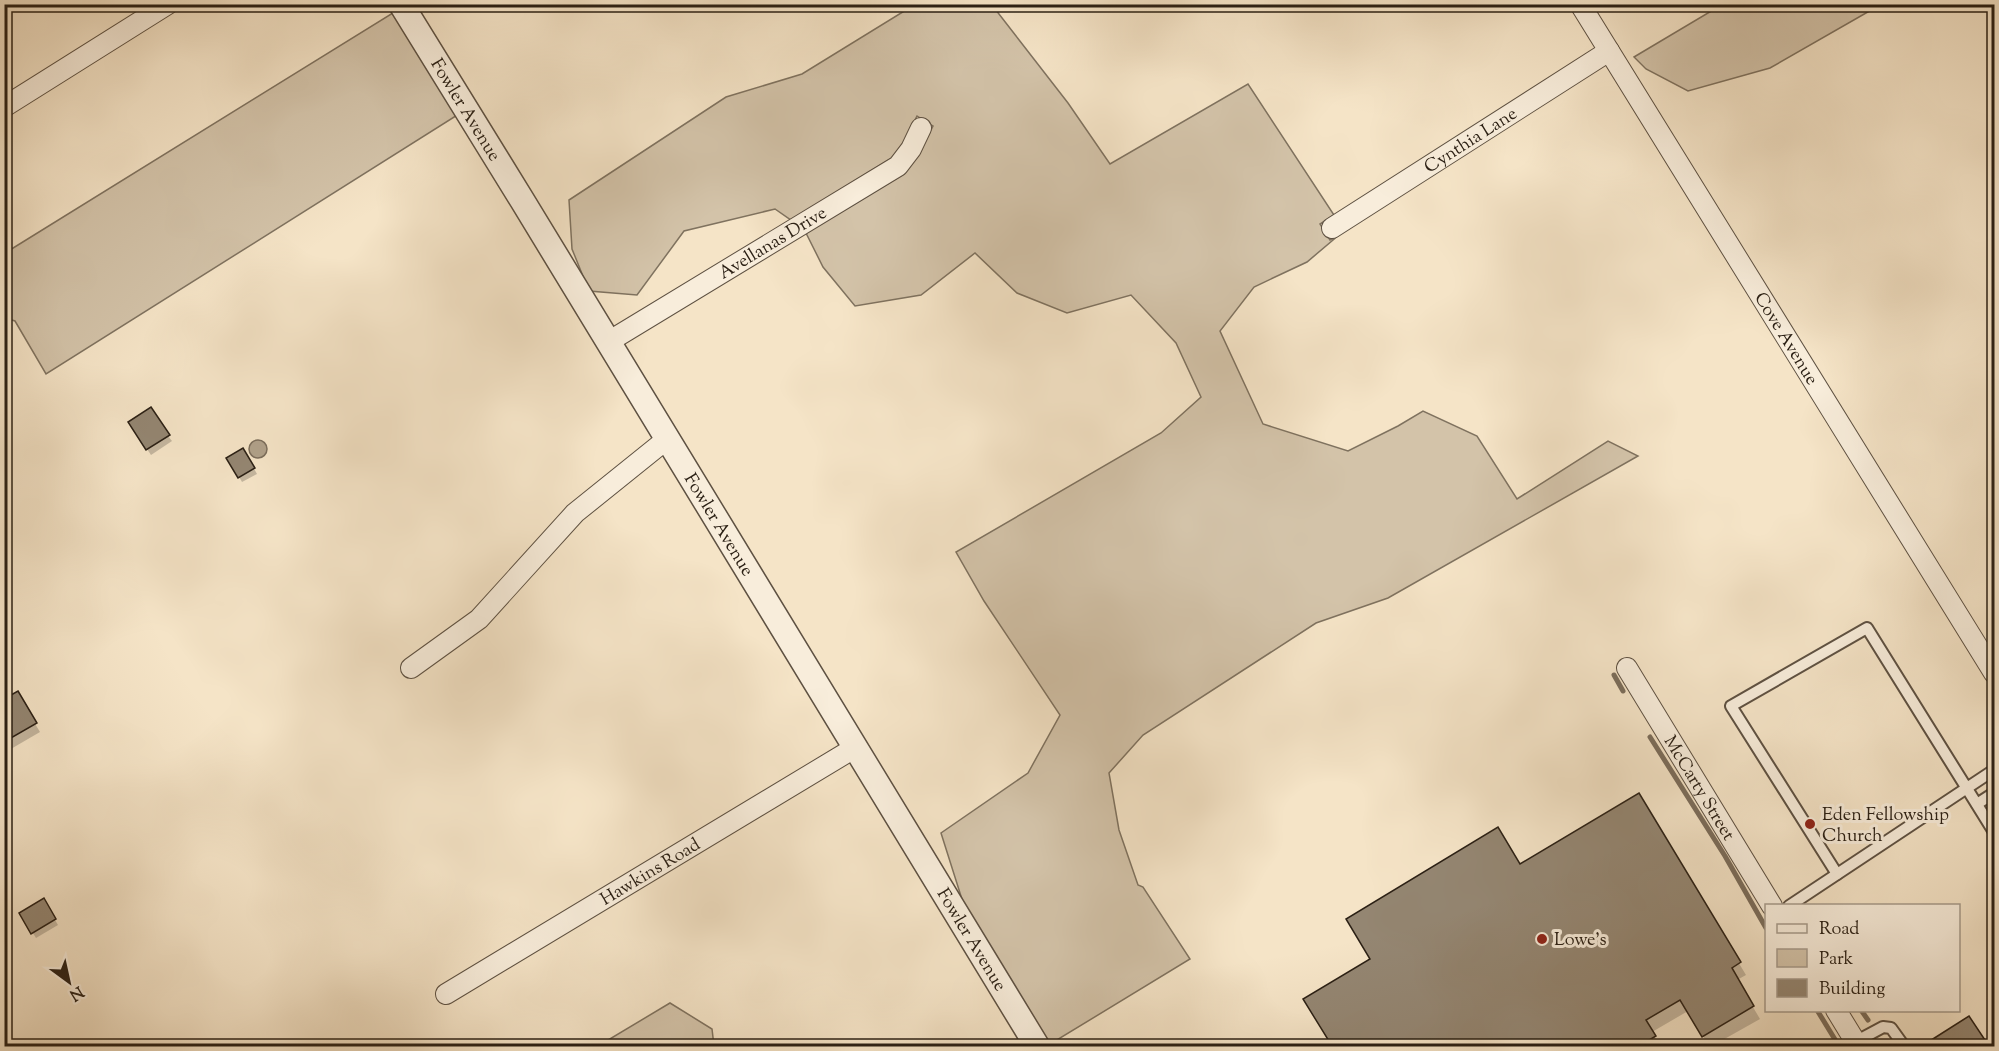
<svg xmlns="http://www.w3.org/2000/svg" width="1999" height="1051" viewBox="0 0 1999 1051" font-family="'Sorts Mill Goudy',serif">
<rect width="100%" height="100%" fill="#f5e4c7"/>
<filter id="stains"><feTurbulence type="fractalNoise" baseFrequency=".00333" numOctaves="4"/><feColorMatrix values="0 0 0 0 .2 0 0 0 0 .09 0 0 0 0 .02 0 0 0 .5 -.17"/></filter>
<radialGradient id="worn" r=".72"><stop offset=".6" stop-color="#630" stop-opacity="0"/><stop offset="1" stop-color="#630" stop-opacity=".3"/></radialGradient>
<g fill="#d3c3a9" stroke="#7f725f" stroke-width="1.5">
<path d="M1723,4h157v1l-110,63 -82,23 -42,-22 -12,-12z"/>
<path d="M914,5h78l76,98 42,61 138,-80 86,131 -14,9 10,16 9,-5 -32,27 -53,25 -34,44 43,93 85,27 50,-25 25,-15 54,25 40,63 91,-58 30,15 -250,142 -72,25 -173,112 -34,38 10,57 19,55 5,2 47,72 -143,87 -81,-134 -25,-79 87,-60 32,-58 -76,-114 -28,-49 205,-119 40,-36 -25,-54 -45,-48 -64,18 -50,-20 -42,-40 -54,42 -66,11 -32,-39 -17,-34 98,-59 15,-20 14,-28 -16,-10 -14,27 -11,15 -101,62 -16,-11 -91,22 -47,64 -48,-4 -17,-42 -3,-49 157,-103 76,-23z"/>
<path d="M396,11l63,103 -413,260 -31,-53 -10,-3v-65z"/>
<path d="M670,1003l42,26 2,17h-116z"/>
</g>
<circle fill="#b0a18a" stroke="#7b6d5b" stroke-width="1.5" cx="258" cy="449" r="9"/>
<g fill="#0003">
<path d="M133,428l35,8 4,5 -21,14z"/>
<path d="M243,450l14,24 -15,8 -14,-24z"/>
<path d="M17,694l23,38 -36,21v-52z"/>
<path d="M1638,795l108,180 -9,5 23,39 -48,27h-3l-21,-35 -36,21 8,14h-327l-28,-47z"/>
<path d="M43,900l15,25 -22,13 -15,-24z"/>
<path d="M1969,1018l18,28h-58l-2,-2z"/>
</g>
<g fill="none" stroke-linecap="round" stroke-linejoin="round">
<g stroke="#7b6d5b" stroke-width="5">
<path d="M1614,675l9,16"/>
<path d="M1650,737l75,119 41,72"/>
<path d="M1817,1010l22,36"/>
<path d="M1861,1010l7,10"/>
</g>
</g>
<g fill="#948672" stroke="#2b2015" stroke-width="1.5">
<path d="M151,407l19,28 -24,15 -18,-28z"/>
<path d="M243,448l12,20 -17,10 -12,-20z"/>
<path d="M18,691l19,32 -33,19v-43z"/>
<path d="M1639,793l102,169 -9,6 22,38 -52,31 -22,-37 -34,20 10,16 -17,10h-307l-29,-47 67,-40 -24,-40 152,-92 22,37z"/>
<path d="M44,898l12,21 -25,15 -12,-21z"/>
<path d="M1969,1016l20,30h-62l-2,-2z"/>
</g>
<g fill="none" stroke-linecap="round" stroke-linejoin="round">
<g stroke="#5e5142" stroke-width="14">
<g id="service">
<path d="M1977,804l17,-11"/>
<path d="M1837,874l-106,-168 136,-78 127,204"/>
<path d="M1789,906l205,-136"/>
<path d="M1855,1042l28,-15 8,1 13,18"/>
</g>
</g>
<g stroke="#5e5142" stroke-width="22">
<g id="minor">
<path id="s1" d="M1580,4l414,669"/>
<path d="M4,107l164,-103"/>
<path id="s2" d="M1332,228l277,-177"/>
<path id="s3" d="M608,342l290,-176 13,-17 10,-21"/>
<path d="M411,668l68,-49 96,-106 92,-74"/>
<path id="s4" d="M1627,668l145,238"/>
<path id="s5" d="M446,994l410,-247"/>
<path d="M1836,1010l22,36"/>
</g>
</g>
<g stroke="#5e5142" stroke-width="27">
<g id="tertiary">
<path id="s6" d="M401,4l121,196 515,846"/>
</g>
</g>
<use href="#service" stroke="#f8eddb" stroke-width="10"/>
<use href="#minor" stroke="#f8eddb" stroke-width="20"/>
<use href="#tertiary" stroke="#f8eddb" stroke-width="24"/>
</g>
<g fill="#8f2418" stroke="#f8eddb" stroke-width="2">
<circle cx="1810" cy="824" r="6"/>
<circle cx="1542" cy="939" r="6"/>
</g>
<g text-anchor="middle" stroke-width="6" stroke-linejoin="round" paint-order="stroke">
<g font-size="18" fill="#2b2015" stroke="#f8eddb">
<text dy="6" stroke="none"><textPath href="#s6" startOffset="124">Fowler Avenue</textPath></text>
<text dy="6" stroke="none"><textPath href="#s2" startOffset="164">Cynthia Lane</textPath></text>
<text dy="6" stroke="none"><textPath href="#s3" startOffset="192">Avellanas Drive</textPath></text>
<text dy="6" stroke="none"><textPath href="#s1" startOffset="393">Cove Avenue</textPath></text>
<text dy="6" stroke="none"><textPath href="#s6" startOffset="610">Fowler Avenue</textPath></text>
<text dy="6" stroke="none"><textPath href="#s4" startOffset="140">McCarty Street</textPath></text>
<text dy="6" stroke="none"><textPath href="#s5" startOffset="238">Hawkins Road</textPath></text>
<text dy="6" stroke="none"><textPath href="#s6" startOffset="1096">Fowler Avenue</textPath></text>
</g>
<g font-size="18" fill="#2b2015" stroke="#f8eddb" text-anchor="start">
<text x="1822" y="820">Eden Fellowship<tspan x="1822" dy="21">Church</tspan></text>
<text x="1554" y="945">Lowe's</text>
</g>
</g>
<rect width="1999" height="1051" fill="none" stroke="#f5e4c7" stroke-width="24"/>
<rect x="6" y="6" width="1987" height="1039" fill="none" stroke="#2b2015" stroke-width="3"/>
<rect x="12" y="12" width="1975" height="1027" fill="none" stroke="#2b2015" stroke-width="1.5"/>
<rect x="1765" y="904" width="195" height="108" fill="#f8eddb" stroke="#a69b8c" stroke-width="1.5"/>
<rect x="1777" y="924" width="30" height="9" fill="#f8eddb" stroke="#a69b8c" stroke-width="1.5"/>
<text x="1819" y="934" font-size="18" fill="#2b2015">Road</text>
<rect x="1777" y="949" width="30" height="18" fill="#d3c3a9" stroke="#a69b8c" stroke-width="1.5"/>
<text x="1819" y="964" font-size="18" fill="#2b2015">Park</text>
<rect x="1777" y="979" width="30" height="18" fill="#948672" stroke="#a69b8c" stroke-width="1.5"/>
<text x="1819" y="994" font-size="18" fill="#2b2015">Building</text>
<g transform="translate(69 982) rotate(147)" stroke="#f8eddb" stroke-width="4.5" paint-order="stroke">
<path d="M0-4.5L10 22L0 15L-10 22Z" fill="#2b2015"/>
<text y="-9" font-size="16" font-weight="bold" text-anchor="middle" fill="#2b2015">N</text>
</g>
<rect width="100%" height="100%" filter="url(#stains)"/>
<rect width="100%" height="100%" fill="url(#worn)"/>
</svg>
